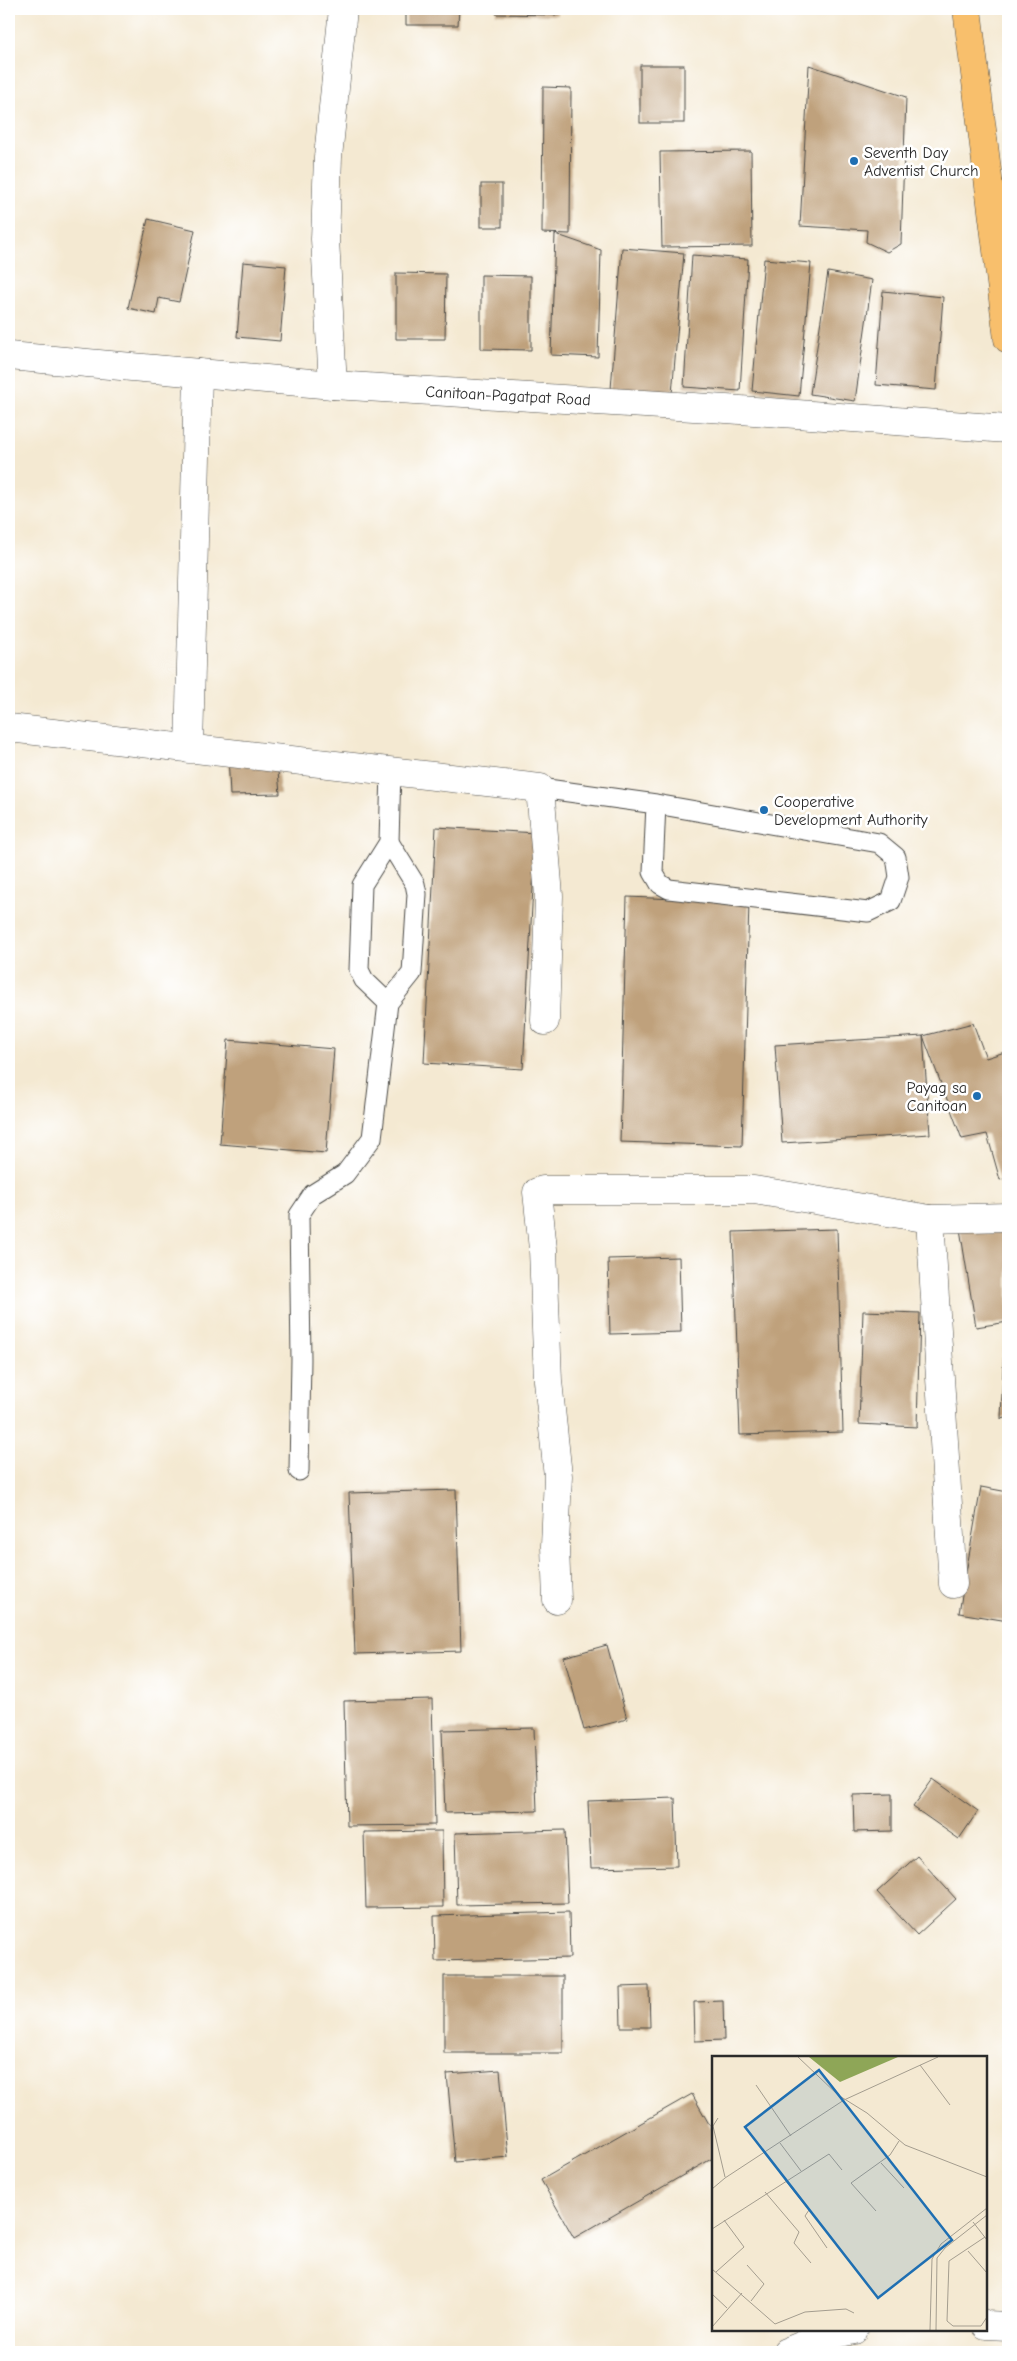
<svg xmlns="http://www.w3.org/2000/svg" width="1017" height="2361" viewBox="0 0 1017 2361" font-family="'Comic Neue',sans-serif">
<rect width="100%" height="100%" fill="#fff"/>
<filter id="ink" filterUnits="userSpaceOnUse"><feTurbulence type="fractalNoise" baseFrequency=".02" numOctaves="2"/><feDisplacementMap in="SourceGraphic" scale="10" xChannelSelector="R" yChannelSelector="G"/><feConvolveMatrix kernelMatrix="1 2 1 2 8 2 1 2 1" color-interpolation-filters="sRGB"/></filter>
<filter id="wash" filterUnits="userSpaceOnUse"><feTurbulence type="fractalNoise" baseFrequency=".0096" numOctaves="4" result="noise"/><feDisplacementMap in="SourceGraphic" scale="20" xChannelSelector="R" yChannelSelector="G"/><feGaussianBlur stdDeviation="1.12" result="paint"/><feColorMatrix in="noise" values="0 0 0 0 0 0 0 0 0 0 0 0 0 0 0 0 0 1.4 0 .05"/><feComposite in="paint" operator="in"/></filter>
<g filter="url(#wash)">
<rect width="100%" height="100%" fill="#f4e9d2"/>
<g id="blocks">
<g fill="#bfa17c">
<path d="M406,9h53l-1,16h-52z"/>
<path d="M496,9h62v6l-62,-1z"/>
<rect x="640" y="65" width="44" height="58"/>
<path d="M809,65l97,32 -5,147 -14,8 -21,-10 1,-12 -67,-4z"/>
<path d="M543,87l28,1 -1,146 -28,-1z"/>
<path d="M751,151l1,95 -90,1 -2,-95z"/>
<rect x="481" y="184" width="21" height="43"/>
<path d="M148,219l47,11 -16,72 -20,-4 -3,16 -28,-6z"/>
<path d="M555,234l46,16 -3,107 -47,-2z"/>
<path d="M622,248l62,5 -12,141 -61,-5z"/>
<path d="M692,255l56,4 -8,132 -56,-4z"/>
<path d="M764,259l47,4 -12,133 -47,-5z"/>
<path d="M243,262l43,4 -6,75 -43,-4z"/>
<path d="M828,272l44,8 -17,121 -45,-7z"/>
<path d="M396,273l50,1 -1,65h-49z"/>
<path d="M481,275l50,1v74l-50,-1z"/>
<path d="M883,291l60,6 -7,93 -60,-5z"/>
<path d="M228,754l49,6 3,34 -50,1z"/>
<path d="M436,827l100,6 -13,236 -99,-6z"/>
<path d="M627,897l122,5 -7,244 -122,-4z"/>
<path d="M973,1023l13,35 22,-7v127l-8,2 -13,-46 -25,5 -39,-103z"/>
<path d="M923,1036l7,98 -148,9 -7,-98z"/>
<path d="M228,1040l106,9 -8,104 -106,-9z"/>
<path d="M1008,1221v101l-32,5 -16,-98z"/>
<path d="M837,1229l6,203 -103,3 -7,-203z"/>
<path d="M679,1257l2,75 -71,2 -2,-75z"/>
<path d="M863,1311l57,2 -3,114 -58,-3z"/>
<path d="M1004,1344h4v73l-7,2z"/>
<path d="M981,1487l27,5v129l-49,-8z"/>
<path d="M456,1490l5,161 -106,3 -6,-161z"/>
<path d="M607,1645l20,74 -43,11 -20,-73z"/>
<path d="M432,1699l3,126 -88,1 -3,-125z"/>
<path d="M534,1728l3,83 -92,2 -3,-83z"/>
<path d="M933,1779l45,32 -19,28 -46,-32z"/>
<path d="M892,1794v37l-38,1 -1,-37z"/>
<path d="M675,1798l2,68 -86,2 -3,-67z"/>
<path d="M565,1830l3,73 -111,2 -2,-72z"/>
<path d="M442,1831l1,76 -77,1 -2,-76z"/>
<path d="M917,1856l39,43 -39,36 -40,-43z"/>
<path d="M569,1912l1,46 -135,3 -1,-45z"/>
<rect x="444" y="1976" width="119" height="77"/>
<path d="M649,1986l1,41h-29l-1,-40z"/>
<path d="M723,2001l1,39 -29,1 -1,-39z"/>
<path d="M500,2070l8,87 -53,5 -8,-88z"/>
<path d="M692,2094l21,37v27l-139,80 -33,-58z"/>
</g>
</g>
</g>
<g filter="url(#ink)">
<use href="#blocks" fill-opacity="0" stroke="#494844" stroke-width="1"/>
<g fill="none" stroke-linecap="round" stroke-linejoin="round">
<g stroke="#494844" stroke-width="21">
<g id="service">
<path d="M540,788l116,16 223,39 17,14 3,20 -8,24 -23,11 -199,-23 -9,-5 -7,-12 3,-68"/>
<path d="M388,1003l-24,-23 -5,-10 3,-85 27,-43 2,-72"/>
<path d="M299,1471l2,-112 -2,-144 14,-21 32,-20 27,-36 16,-135 24,-30 5,-79 -2,-10 -26,-42"/>
</g>
</g>
<g stroke="#494844" stroke-width="29">
<g id="minor">
<path d="M333,385l-8,-146 3,-82 15,-148"/>
<path d="M9,728l531,60 9,108 -4,125"/>
<path d="M189,749l9,-376"/>
<path d="M930,1219l23,365"/>
<path d="M557,1600l-2,-54 3,-70 -10,-95 -5,-132 -6,-57 6,-2h211l176,29 78,-2"/>
<path d="M986,2325l22,1"/>
<path d="M786,2352l39,-16 29,-6"/>
</g>
</g>
<g stroke="#494844" stroke-width="29">
<path id="tertiary" d="M9,356l324,29 393,24 282,20"/>
</g>
<g stroke="#494844" stroke-width="29">
<path id="primary" d="M967,9l41,330"/>
</g>
<use href="#service" stroke="#fff" stroke-width="19"/>
<use href="#minor" stroke="#fff" stroke-width="28"/>
<use href="#tertiary" stroke="#fff" stroke-width="28"/>
<use href="#primary" stroke="#f8bf6c" stroke-width="28"/>
</g>
</g>
<g fill="#1f6fb2" stroke="#fff" stroke-width="2">
<circle cx="854" cy="161" r="5"/>
<circle cx="764" cy="810" r="5"/>
<circle cx="977" cy="1096" r="5"/>
</g>
<g text-anchor="middle" stroke-width="5" stroke-linejoin="round" paint-order="stroke">
<g font-size="16" fill="#2b2b2b" stroke="#fff" text-anchor="start">
<text x="864" y="158">Seventh Day<tspan x="864" dy="18">Adventist Church</tspan></text>
<text x="774" y="807">Cooperative<tspan x="774" dy="18">Development Authority</tspan></text>
<text x="967" y="1093" text-anchor="end">Payag sa<tspan x="967" dy="18">Canitoan</tspan></text>
</g>
<g font-size="16" fill="#2b2b2b" stroke="#fff">
<text transform="translate(508 395) rotate(3)" y="6">Canitoan-Pagatpat Road</text>
</g>
</g>
<g transform="translate(712 2056)">
<rect width="275" height="275" fill="#f4e9d2"/>
<path d="M97,1h89l-58,25z" fill="#8ea657"/>
<path fill="none" stroke="#a49d8f" stroke-width="1" d="M86,1l40,38 29,18 38,32 82,32M208,9l30,40M44,29l35,51M132,44l94,-43M6,62l-5,8 12,51M68,87l21,28M169,107l23,25M73,124l24,30 -4,6 22,32M0,133l13,-11 119,-78M53,136l34,40 -5,11 17,20M164,155l-25,-28 39,-28 9,-14M261,166l14,18M0,173l117,-75 13,16M273,181l-36,24 -2,60 6,5h28l6,-9M256,195l19,22M35,209l17,19 -13,17M0,213l63,55 30,-12 41,-3 8,4M4,216l28,-25 -20,-27M0,238l15,14M0,271l30,-34M218,274l2,-71 9,-15 46,-36M224,274l1,-72 8,-10 42,-33"/>
<path fill="#1f6fb2" fill-opacity="0.15" stroke="#1f6fb2" stroke-width="2.5" d="M107,14l133,170 -74,58 -133,-171z"/>
<rect width="275" height="275" fill="none" stroke="#2b2b2b" stroke-width="2.5"/>
</g>
<rect width="1017" height="2361" fill="none" stroke="#fff" stroke-width="30"/>
</svg>
